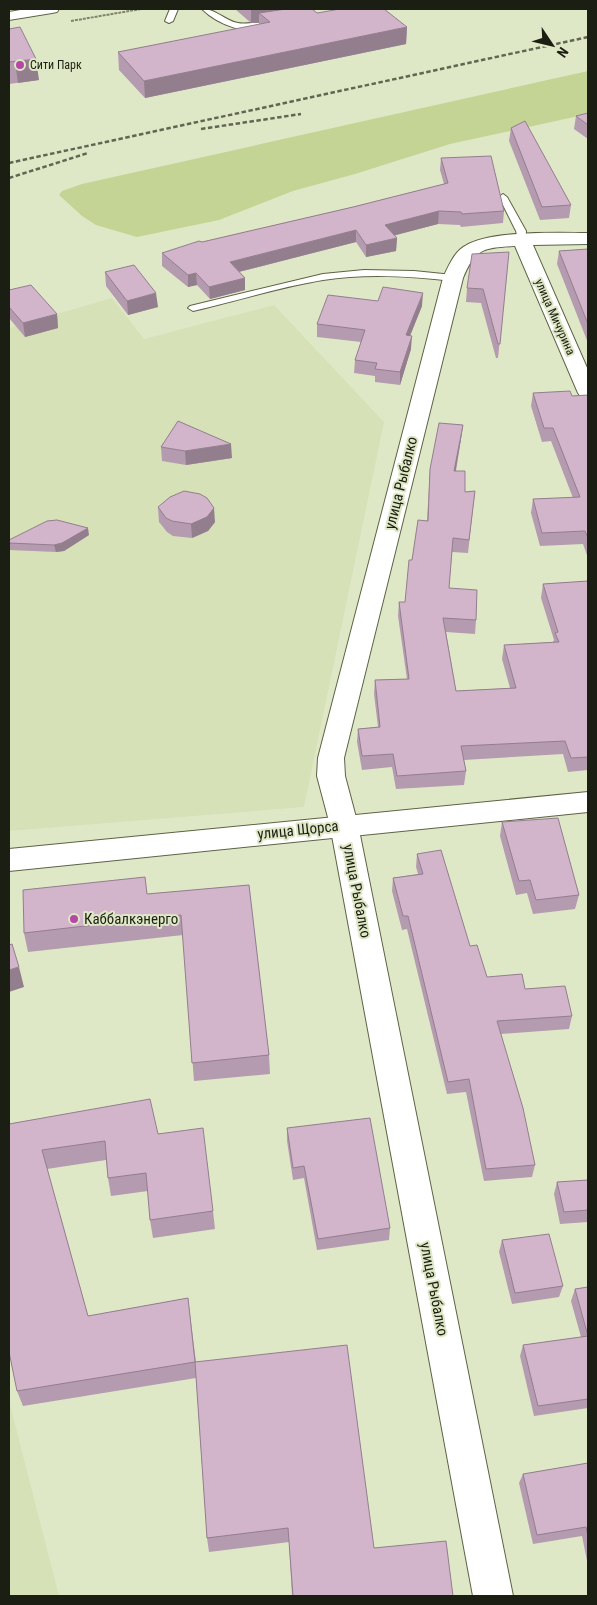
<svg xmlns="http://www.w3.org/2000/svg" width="597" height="1605" viewBox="0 0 597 1605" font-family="'Roboto Condensed',sans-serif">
<rect width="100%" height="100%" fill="#dfe8c6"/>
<g fill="#d6e1b7">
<path d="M112,298l32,41 130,-34 110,117 -80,385 -295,24v-503z"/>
<path d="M9,1401l50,195h-50z"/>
</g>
<path fill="#c4d494" d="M588,71v43l-138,30 -95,30 -62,17 -74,29 -82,17 -41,-12 -14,-9 -23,-21 3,-4 20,-7z"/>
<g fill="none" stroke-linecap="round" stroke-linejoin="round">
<g stroke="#5c6345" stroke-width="2">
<g id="service">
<path d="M170,9h8l-5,12 -4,2 -4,-2z"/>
<path d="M202,9c13,-1 23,12 36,14 9,2 24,-3 31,2 -19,13 -52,-1 -67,-16z"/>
<path d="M503,194l4,3 19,34 -1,12h-6l-3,-12 -17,-34z"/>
<path d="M364,270l50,1 39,4 5,3 -5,3c-43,-5 -87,-8 -130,-1 -43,7 -87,21 -130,31l-5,-3 2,-2 133,-32z"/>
</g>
</g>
<g stroke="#5c6345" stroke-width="2">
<path id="minor" d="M588,233v11l-55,1 55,125v29l-7,-2 -3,-4 -63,-147c-31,2 -40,2 -52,32l-119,480 1,18 13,49 155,771h-40l-143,-771 -13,-49 1,-18 125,-480c5,-11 11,-26 22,-32 25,-16 93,-13 123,-13z"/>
</g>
<g stroke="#5c6345" stroke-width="2">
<path id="tertiary" d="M588,792v20l-579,59v-22z"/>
</g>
<g stroke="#5c6345" stroke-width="2">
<path id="secondary" d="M26,9h33l-2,3 -5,1 -43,7v-8z"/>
</g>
<path stroke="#7e846d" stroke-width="2" stroke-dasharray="3 1" stroke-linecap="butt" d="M71,21l70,-12"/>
<use href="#service" fill="#fff" fill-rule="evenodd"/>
<use href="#minor" fill="#fff" fill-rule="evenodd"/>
<use href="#tertiary" fill="#fff" fill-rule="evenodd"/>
<use href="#secondary" fill="#fff" fill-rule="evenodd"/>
<g stroke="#616653" stroke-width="2.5" stroke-dasharray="4.5 2.5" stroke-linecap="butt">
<path d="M201,129l100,-15"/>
<path d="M9,163l579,-126"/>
<path d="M9,178l79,-25"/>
</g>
</g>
<g fill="#b59baf">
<path d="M235,9h77l5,4 90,14 -1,17 -261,54 -26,-28 -1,-18 141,-27v-3l-8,1z"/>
<path d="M9,29l30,51 -30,4z"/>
<path d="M588,113v26l-14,-10 2,-13z"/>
<path d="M511,128l60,77 -2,13 -29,2 -31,-79z"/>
<path d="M441,158l63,53 -1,12 -42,4 -1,-2 -22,-1 -44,11 3,3 -1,13 -30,6 -10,-15 -117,30 6,6v12l-35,9 -13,-14 -9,2 -26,-21v-13l40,-11 151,-35 91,-23 -4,-14z"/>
<path d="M588,249v94l-31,-79 2,-13z"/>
<path d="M509,252l-11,106h-2l-15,-55 -15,-1 1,-14z"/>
<path d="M105,272l53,35 -30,8 -22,-29z"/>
<path d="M9,290l48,24 1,14 -33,9 -16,-19z"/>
<path d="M422,306l-12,30 1,13 -11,36 -25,-3v-6l-21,-3 1,-13 6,-18 -44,-5v-13z"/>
<path d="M533,393l39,3 16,-1v163l-5,-14 -43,2 -9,-33 2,-14 40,-1 -22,-57 -9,1 -11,-36z"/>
<path d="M463,425l-2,14 -5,32 9,21 10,-1 -7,62 -16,-1 -3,36 27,32 -1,14 -29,-2 10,59 54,-3 -8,-29 2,-14 49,-3 1,-2 -13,-42 2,-14 45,-3v189l-20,2 -5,-18 -99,6 2,11 -2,14 -68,4 -4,-22 -30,3 -5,-28 1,-13 20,-2 -4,-33 1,-14 32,-1 -9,-63 1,-14h6l7,-42 15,-39 3,-52z"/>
<path d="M161,447l71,11 -46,7 -24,-4z"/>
<path d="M158,507l57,15 -7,9 -16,7 -19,-2 -6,-4 -8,-10z"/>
<path d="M89,535l-25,16 -8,1 -47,-2v-10z"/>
<path d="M502,822l77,73 -4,14 -42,5 -6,-21 -11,2 -16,-59z"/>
<path d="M417,854l70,123 38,12 47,27 -3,13 -68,5 34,131 -3,12 -48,4 -18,-89 -19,2 -40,-165 -5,1 -10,-39 1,-13 25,-4 -2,-7z"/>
<path d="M145,877l2,17 102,-9 20,170 1,19 -76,7 -11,-146 -155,17 -4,-19z"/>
<path d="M9,1124l149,10 55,77 2,18 -62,9 -3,-18 -2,-29 -37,5 -3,-18 -2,-18 -59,9 41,147 100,-18 8,64 178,186 79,48h-161l-3,-54 -80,10 -2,-14 -11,-160 -173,28 -6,-15z"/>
<path d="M287,1128l103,100 -1,12 -72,10 -13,-72 -11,2 -6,-39z"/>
<path d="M588,1180v42l-28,2 -6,-30 3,-12z"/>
<path d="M502,1240l61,46 -4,11 -47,7 -13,-52z"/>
<path d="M588,1287v121l-54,8 -14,-60 3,-11 58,-8 -10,-36 4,-12z"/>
<path d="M588,1463v103l-6,-30 -49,8 -14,-61 4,-9z"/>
</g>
<g fill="#937e8e">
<path d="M251,9h47l-39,4v9l-8,1z"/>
<path d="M407,27l-1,17 -261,54 -1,-17z"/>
<path d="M36,59l3,21 -21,3 -3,-21z"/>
<path d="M439,211l-1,13 -53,14v-13z"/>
<path d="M356,230v12l-126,32v-12z"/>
<path d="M397,238l-1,13 -30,6v-12z"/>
<path d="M196,273l1,12 -9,2v-12z"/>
<path d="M245,278v12l-35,9 -1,-12z"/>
<path d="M156,293l2,14 -30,8 -1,-14z"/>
<path d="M423,293l-1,13 -17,42 1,-13z"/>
<path d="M57,314l1,14 -33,9 -2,-14z"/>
<path d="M412,336l-1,13 -11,36v-13z"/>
<path d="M463,425l-2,14 -8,46 1,-14z"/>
<path d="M231,444l1,14 -46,7 -1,-14z"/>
<path d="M214,508l1,14 -7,9 -16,7 -1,-14z"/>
<path d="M88,528l1,7 -25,16 -8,1 -2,-7z"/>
<path d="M19,967l5,20 -15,5v-22z"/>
</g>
<g fill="#d2b4cb" stroke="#937e8e">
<path d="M286,9h26l5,4 23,-4h44l23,18 -263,54 -26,-29 152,-30 -11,-9z"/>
<path d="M20,27l16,32 -27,3v-33z"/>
<path d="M588,113v12l-12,-9z"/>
<path d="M525,121l46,84 -29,2 -31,-79z"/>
<path d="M491,156l13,55 -42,3 -1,-2 -22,-1 -54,14 12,13 -31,7 -10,-15 -126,32 15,16 -36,9 -13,-14 -8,2 -26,-22 37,-12 3,1 151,-35 95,-24 -7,-25z"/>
<path d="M588,249v75l-29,-73z"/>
<path d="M509,252l-9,92h-2l-15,-55 -16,-1 5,-34z"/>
<path d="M134,265l22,28 -29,8 -22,-29z"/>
<path d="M31,285l26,29 -34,9 -14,-16v-17z"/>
<path d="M383,287l40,6 -17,42 6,1 -12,36 -25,-3 2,-6 -22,-3 10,-30 -48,-6 11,-29 50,6z"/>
<path d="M570,391l2,5 16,-1v143l-3,-7 -43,2 -9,-34 47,-2 -27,-69h-9l-11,-35z"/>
<path d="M178,421l53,23 -46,7 -24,-4z"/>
<path d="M439,423l24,2 -9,46h11v21l10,-1 -6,49 -16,-2 -4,50 28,2 -1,30 -33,-2 13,73 60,-3 -12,-43 55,-3 -4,-9 3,-1 -15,-48 45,-3v176l-17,1 -6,-17 -104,5 5,25 -69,5 -4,-22 -31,2 -4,-27 22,-2 -5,-47 34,-1 -10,-77h6l4,-42h3l6,-40 10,1 2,-52z"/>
<path d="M184,491l16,3 7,4 7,10 -7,9 -16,7 -19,-3 -6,-3 -8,-11 12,-10z"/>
<path d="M57,520l31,8 -26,15 -8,2 -45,-2v-3l38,-19z"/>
<path d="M558,818l21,77 -43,5 -6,-20 -11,1 -17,-59z"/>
<path d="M441,850l29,96 7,-1 10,32 35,-3 3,15 40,-3 7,30 -75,5 26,87 12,57 -49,4 -17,-90 -21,3 -40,-166h-5l-10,-38 30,-4 -6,-20z"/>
<path d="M145,877l2,17 102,-9 20,170 -77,8 -11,-148 -157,18 -1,-43z"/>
<path d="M12,944l7,23 -10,3v-25z"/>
<path d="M150,1099l8,35 45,-6 10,83 -63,9 -4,-47 -38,5 -3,-37 -63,9 46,166 100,-18 7,64 -178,29 -8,-39v-228z"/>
<path d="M370,1118l20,110 -72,11 -14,-73 -11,2 -6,-40z"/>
<path d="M588,1180v30l-24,2 -7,-30z"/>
<path d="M549,1234l14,52 -48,7 -13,-53z"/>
<path d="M588,1287v112l-50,7 -15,-61 65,-9 -13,-47z"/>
<path d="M347,1345l27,203 72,-7 7,55h-160l-5,-68 -81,10 -12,-176z"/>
<path d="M588,1463v74l-2,-10 -49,8 -14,-61z"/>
</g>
<g fill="#b547a5" stroke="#dfe8c6" stroke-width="2">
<circle cx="20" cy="65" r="5"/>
<circle cx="74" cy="919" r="5"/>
</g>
<g text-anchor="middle" stroke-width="4" stroke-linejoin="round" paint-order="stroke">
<g font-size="12" fill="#1b1e12" stroke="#dfe8c6" text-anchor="start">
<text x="30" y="69">Сити Парк</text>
</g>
<g font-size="12" fill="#1b1e12" stroke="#dfe8c6">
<text transform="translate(555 317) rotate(66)" y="4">улица Мичурина</text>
</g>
<g font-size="15" fill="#1b1e12" stroke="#dfe8c6">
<text transform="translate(401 483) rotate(-76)" y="5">улица Рыбалко</text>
<text transform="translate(298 830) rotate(-6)" y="5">улица Щорса</text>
<text transform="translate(357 891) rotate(79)" y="5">улица Рыбалко</text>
<text transform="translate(434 1289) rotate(79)" y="5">улица Рыбалко</text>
</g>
<g font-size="15" fill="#1b1e12" stroke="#dfe8c6" text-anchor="start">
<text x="84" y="924">Каббалкэнерго</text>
</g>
</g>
<rect width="597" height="1605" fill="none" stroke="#1b1e12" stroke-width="20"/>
<g transform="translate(552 45) rotate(125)" stroke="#dfe8c6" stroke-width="4" paint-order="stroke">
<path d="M0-4L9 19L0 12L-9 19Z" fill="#1b1e12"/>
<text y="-8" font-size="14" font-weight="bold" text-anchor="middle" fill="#1b1e12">N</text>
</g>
</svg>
